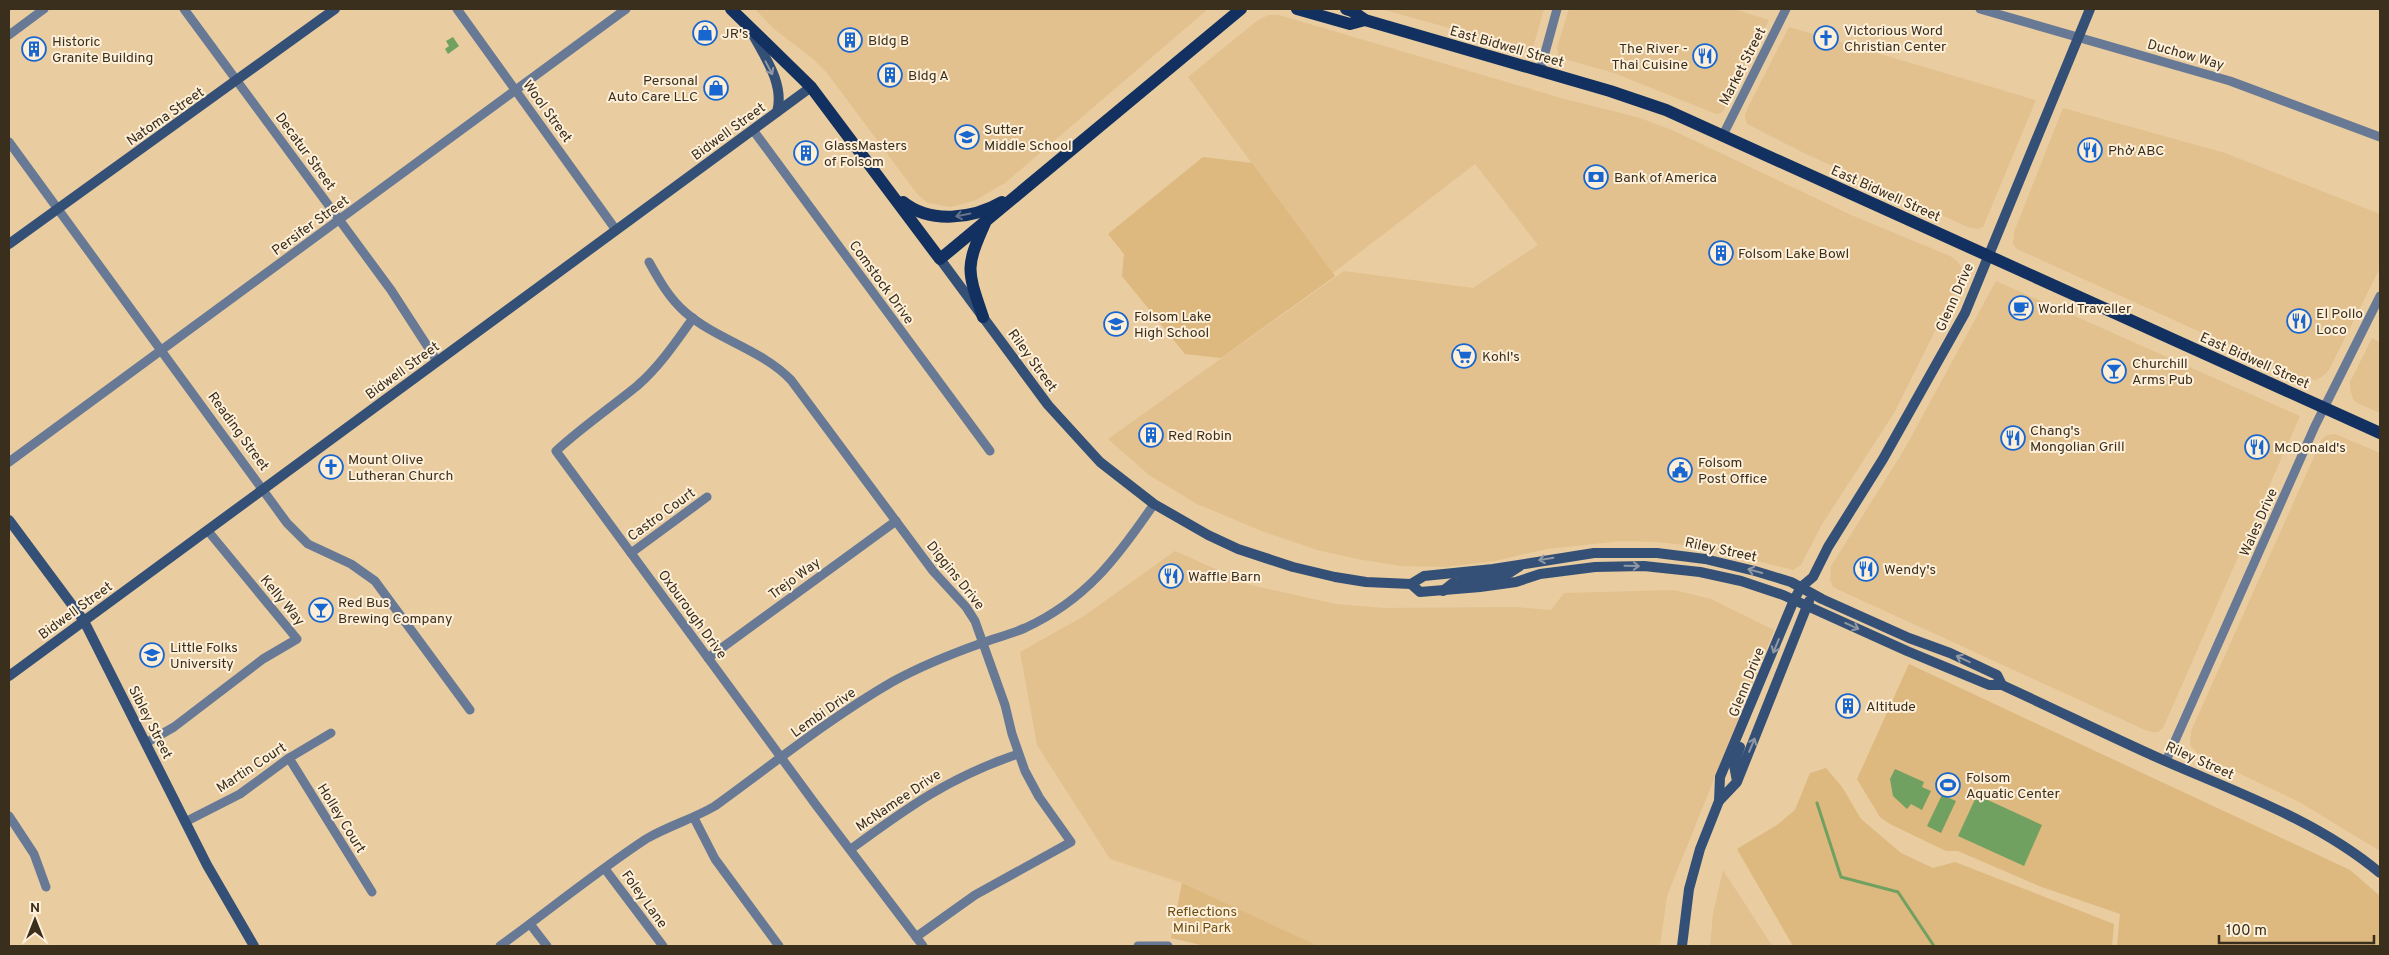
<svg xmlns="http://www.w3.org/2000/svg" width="2389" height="955" viewBox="0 0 2389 955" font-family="Overpass,sans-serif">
<rect width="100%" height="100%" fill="#e9cc9f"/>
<g fill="#e2c18f">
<path d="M755,9h453l-203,174 -29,17 -25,7 -23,-4 -10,-8 -91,-122 -15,-15 -38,-29z"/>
<path d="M1381,9h163l-12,42z"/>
<path d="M1569,9h165l35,11 -44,88 -4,5 -5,1 -102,-41 -53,-15 -3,-4 -1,-6z"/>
<path d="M1269,15h10l282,83 76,19 35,13 179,85 99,41 7,5 5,7 -1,11 -67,134 -73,113 -20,39 -8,5 -91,-23 -45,-5 -36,-1 -74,8 -52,12 -50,6 -44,-1 -44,-7 -40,-9 -53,-18 -67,-28 -48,-29 -41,-36 236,-168 129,17 65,-43 -63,-81 -142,109 -145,-196 70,-57z"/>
<path d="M1789,27l247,73 -53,127 -5,2 -8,-1 -162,-73 -61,-31 -2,-7 2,-8z"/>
<path d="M2063,108l162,45 155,61v54l-51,102 -6,6 -7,4 -12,-1 -287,-130 -4,-5 1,-12z"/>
<path d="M1996,281l304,135 -137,312 -5,4h-6l-7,-2 -306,-140 -6,-3 -3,-7 1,-14 73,-116z"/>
<path d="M2372,338l8,4v71l-23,-10 -4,-4 -3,-10v-7z"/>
<path d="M2335,434l45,19v398l-79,-48 -104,-50 -7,-8 1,-14 131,-292 5,-4z"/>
<path d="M1175,551l76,34 85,19 48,4 131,-1 36,3 13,-17 110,-3 37,9 63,31 -107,266 -7,50h-347l1,-2 -132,-61 -72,-24 -73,-114 -17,-93 64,-36z"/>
<path d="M1723,870l48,74 2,2h-63l3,-32z"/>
</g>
<g fill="#ddb87f">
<path d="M1203,157l49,6 83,113 -114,82 -36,-4 -63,-78 2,-22 -16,-20z"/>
<path d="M1909,664l441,206 30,26v50h-263l3,-32 -81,-28 -81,-35h-12l-56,-27 -10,-7 -23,-38z"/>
<path d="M1826,768l16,19 19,32 40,34 32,15 22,-6 159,62 -2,22h-319l-56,-97 40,-24 18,-15 15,-37z"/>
<path d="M1182,883l132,61 -1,2h-108l-34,-8z"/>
</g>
<g fill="#70a160">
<path d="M453,37l6,9 -11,8 -3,-5 4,-3 -3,-5z"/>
<path d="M1895,769l29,13 -2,5 9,4 -9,19 -11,-6 -4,5 -14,-13 -3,-17z"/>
<path d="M1942,795l14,6 -15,32 -14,-7z"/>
<path d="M1977,795l65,30 -18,41 -66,-30z"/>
</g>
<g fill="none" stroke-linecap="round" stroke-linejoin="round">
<path stroke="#70a160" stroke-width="3" d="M1817,803l24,74 57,15 36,54"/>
<g stroke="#677995" stroke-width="9">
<path d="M184,9l207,281 46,71"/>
<path d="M457,9l159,221"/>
<path d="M1980,9l250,72 150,56"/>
<path d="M9,35l35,-26"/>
<path d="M1540,71l17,-62"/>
<path d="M753,130l237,321"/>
<path d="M1723,135l63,-126"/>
<path d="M9,142l278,381 21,21 43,20 24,17 95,129"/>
<path d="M649,262c10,18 20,36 36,50 32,28 76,37 106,68l142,191 33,36 9,14 30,84 7,29 13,37 14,26 32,45 -96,53 -59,42"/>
<path d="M693,318c-17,24 -34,49 -56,68 -27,22 -55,41 -81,65l260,354 107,141"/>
<path d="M9,462l617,-453"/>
<path d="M631,553l76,-56"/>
<path d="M708,658l188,-137"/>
<path d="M146,743l28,-16 89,-68 34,-20 -89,-108"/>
<path d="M289,758l83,134"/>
<path d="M2166,761l149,-335 65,-130"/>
<path d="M9,816l25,38 12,33"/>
<path d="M694,818l21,41 64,87"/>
<path d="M185,822l55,-28 49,-36 42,-25"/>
<path d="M851,849c57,-42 99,-72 167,-95"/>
<path d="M605,869l58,77"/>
<path d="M530,924l17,22"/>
<path d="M500,946c48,-35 96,-74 146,-107 22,-13 47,-20 69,-33 58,-42 115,-88 177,-124 29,-16 59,-28 90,-39 14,-5 29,-9 43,-15 61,-28 92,-70 129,-124"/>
<path d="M1138,946h30"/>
</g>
<g stroke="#355076" stroke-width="10">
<path d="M751,31c13,25 34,53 26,81"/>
<path d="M9,244l326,-235"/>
<path d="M940,259l108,146 52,57 54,42 54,31 30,14 55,18 42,10 31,5 45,2 13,-8 69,-7 101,-16h63l48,6 50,12 36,11 31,17 87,39 41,15 47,22 5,10"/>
<path d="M9,520l75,101 123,244 47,81"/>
<path d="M1411,584l9,8 60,-5 36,-5 24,-8 55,-7 49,-1 56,6 41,9 42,14 124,56 82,34h13c57,26 113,54 170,79 72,31 147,58 208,109"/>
<path d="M1443,591l10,-8 53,-8 14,-9"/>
<path d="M9,676l802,-589"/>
<path d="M1737,781l-3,-16 6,-18"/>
<path d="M1719,801l18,-19 72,-181"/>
<path d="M1682,946l7,-57 11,-40 19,-48 1,-24 74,-177 7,-13 12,-10 15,-30 55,-88 82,-146 125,-304"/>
</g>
<g stroke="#123160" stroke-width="12">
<path d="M731,9l80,78 129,172 301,-250"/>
<path d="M1297,9l53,15 15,-4"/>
<path d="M1346,9l6,2 13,9 245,71 56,19 714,323"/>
<path d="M903,202c27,22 70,17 99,0"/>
<path d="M983,317c-16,-47 -18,-49 2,-94"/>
</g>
</g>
<defs><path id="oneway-shaft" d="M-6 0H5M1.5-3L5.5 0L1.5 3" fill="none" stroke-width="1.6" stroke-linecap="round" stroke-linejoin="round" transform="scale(1.25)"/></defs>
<g stroke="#8f98a3">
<use href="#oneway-shaft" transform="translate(769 68) rotate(62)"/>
<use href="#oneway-shaft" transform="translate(1546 559) rotate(170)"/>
<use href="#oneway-shaft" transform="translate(1632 566) rotate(1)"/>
<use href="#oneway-shaft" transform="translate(1755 571) rotate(-165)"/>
<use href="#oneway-shaft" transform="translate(1852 626) rotate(24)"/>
<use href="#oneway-shaft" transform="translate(1776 646) rotate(112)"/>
<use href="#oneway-shaft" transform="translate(1963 659) rotate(-155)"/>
<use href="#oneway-shaft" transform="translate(1752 745) rotate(-67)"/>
</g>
<use stroke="#65748a" href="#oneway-shaft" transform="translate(963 215) rotate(169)"/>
<defs>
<g id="shop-ring" transform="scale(1.25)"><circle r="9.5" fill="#feefd9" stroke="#1867d1" stroke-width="1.5"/><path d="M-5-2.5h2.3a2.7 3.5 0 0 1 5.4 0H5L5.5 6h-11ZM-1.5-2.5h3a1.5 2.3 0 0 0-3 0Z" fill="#1867d1"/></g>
<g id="church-ring" transform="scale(1.25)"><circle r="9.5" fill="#feefd9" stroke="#1867d1" stroke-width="1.5"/><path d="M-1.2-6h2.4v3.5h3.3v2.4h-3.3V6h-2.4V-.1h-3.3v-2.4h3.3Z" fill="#1867d1"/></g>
<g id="building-ring" transform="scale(1.25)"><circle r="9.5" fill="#feefd9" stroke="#1867d1" stroke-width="1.5"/><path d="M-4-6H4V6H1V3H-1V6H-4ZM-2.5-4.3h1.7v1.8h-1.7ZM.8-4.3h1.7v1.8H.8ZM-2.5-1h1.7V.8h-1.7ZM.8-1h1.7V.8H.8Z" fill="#1867d1"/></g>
<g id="restaurant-ring" transform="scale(1.25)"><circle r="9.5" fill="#feefd9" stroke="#1867d1" stroke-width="1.5"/><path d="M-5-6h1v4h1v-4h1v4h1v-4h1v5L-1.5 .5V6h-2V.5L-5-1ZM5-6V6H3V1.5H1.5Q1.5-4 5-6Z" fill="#1867d1"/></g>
<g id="school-ring" transform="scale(1.25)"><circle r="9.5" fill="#feefd9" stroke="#1867d1" stroke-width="1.5"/><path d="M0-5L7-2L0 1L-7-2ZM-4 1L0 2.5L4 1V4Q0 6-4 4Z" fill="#1867d1"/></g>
<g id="bank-ring" transform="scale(1.25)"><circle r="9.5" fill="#feefd9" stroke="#1867d1" stroke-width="1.5"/><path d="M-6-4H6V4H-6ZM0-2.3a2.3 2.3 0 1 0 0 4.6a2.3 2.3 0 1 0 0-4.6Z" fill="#1867d1"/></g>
<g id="cafe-ring" transform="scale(1.25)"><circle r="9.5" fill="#feefd9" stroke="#1867d1" stroke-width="1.5"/><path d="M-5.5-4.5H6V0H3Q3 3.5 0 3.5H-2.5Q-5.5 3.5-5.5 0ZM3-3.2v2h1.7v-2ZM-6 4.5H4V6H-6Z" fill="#1867d1"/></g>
<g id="supermarket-ring" transform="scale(1.25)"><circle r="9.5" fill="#feefd9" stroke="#1867d1" stroke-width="1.5"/><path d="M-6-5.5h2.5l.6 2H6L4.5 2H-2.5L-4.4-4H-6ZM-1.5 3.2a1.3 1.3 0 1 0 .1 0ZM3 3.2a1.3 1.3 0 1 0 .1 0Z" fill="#1867d1"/></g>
<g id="bar-ring" transform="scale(1.25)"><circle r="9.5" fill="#feefd9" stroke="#1867d1" stroke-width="1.5"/><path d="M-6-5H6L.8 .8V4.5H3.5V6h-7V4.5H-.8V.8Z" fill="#1867d1"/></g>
<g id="civic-ring" transform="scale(1.25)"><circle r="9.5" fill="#feefd9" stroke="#1867d1" stroke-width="1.5"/><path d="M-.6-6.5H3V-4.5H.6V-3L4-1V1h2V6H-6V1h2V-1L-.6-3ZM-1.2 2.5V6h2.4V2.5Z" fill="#1867d1"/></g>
<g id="stadium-ring" transform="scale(1.25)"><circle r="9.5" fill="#feefd9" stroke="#1867d1" stroke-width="1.5"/><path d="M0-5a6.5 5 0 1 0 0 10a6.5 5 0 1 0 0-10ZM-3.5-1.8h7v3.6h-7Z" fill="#1867d1"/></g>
</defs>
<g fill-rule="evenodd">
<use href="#shop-ring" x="705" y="33"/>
<use href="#church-ring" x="1826" y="38"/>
<use href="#building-ring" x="850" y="40"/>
<use href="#building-ring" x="34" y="49"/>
<use href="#restaurant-ring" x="1705" y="56"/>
<use href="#building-ring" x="890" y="75"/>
<use href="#shop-ring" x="716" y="88"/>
<use href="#school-ring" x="967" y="137"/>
<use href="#restaurant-ring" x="2090" y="150"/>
<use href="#building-ring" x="806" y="153"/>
<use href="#bank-ring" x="1596" y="177"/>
<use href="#building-ring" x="1721" y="253"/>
<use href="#cafe-ring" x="2021" y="308"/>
<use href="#restaurant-ring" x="2299" y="321"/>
<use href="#school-ring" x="1116" y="324"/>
<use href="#supermarket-ring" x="1464" y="356"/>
<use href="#bar-ring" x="2114" y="371"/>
<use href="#building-ring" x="1151" y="435"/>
<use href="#restaurant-ring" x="2013" y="438"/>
<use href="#restaurant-ring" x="2257" y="447"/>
<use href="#church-ring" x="331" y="467"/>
<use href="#civic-ring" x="1680" y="470"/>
<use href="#restaurant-ring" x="1866" y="569"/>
<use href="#restaurant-ring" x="1171" y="576"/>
<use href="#bar-ring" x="321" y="610"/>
<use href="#school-ring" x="152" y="655"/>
<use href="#building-ring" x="1848" y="706"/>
<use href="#stadium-ring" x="1948" y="785"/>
</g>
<g text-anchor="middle" stroke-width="4" stroke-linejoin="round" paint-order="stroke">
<g font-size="14" fill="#3a2f1d" stroke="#feefd9" text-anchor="start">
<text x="1844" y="35">Victorious Word<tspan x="1844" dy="16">Christian Center</tspan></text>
<text x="722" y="38">JR's</text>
<text x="868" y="45">Bldg B</text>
<text x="52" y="46">Historic<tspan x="52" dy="16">Granite Building</tspan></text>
<text x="1688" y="53" text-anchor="end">The River -<tspan x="1688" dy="16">Thai Cuisine</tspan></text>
<text x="908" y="80">Bldg A</text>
<text x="698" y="85" text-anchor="end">Personal<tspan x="698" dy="16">Auto Care LLC</tspan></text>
<text x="984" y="134">Sutter<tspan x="984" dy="16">Middle School</tspan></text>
<text x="824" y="150">GlassMasters<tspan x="824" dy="16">of Folsom</tspan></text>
<text x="2108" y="155">Phở ABC</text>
<text x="1614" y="182">Bank of America</text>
<text x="1738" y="258">Folsom Lake Bowl</text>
<text x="2038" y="313">World Traveller</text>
<text x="2316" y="318">El Pollo<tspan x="2316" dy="16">Loco</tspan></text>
<text x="1134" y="321">Folsom Lake<tspan x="1134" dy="16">High School</tspan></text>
<text x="1482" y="361">Kohl's</text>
<text x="2132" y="368">Churchill<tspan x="2132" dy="16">Arms Pub</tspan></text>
<text x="2030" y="435">Chang's<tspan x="2030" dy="16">Mongolian Grill</tspan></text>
<text x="1168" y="440">Red Robin</text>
<text x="2274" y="452">McDonald's</text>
<text x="348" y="464">Mount Olive<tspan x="348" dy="16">Lutheran Church</tspan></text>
<text x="1698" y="467">Folsom<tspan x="1698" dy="16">Post Office</tspan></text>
<text x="1884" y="574">Wendy's</text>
<text x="1188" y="581">Waffle Barn</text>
<text x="338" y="607">Red Bus<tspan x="338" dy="16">Brewing Company</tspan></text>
<text x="170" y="652">Little Folks<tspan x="170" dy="16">University</tspan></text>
<text x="1866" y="711">Altitude</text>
<text x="1966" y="782">Folsom<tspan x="1966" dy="16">Aquatic Center</tspan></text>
</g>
<g font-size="14" fill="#3a2f1d" stroke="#feefd9">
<text transform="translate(1507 46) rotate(16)" y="5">East Bidwell Street</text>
<text transform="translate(2186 54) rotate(16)" y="5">Duchow Way</text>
<text transform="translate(1742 66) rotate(-63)" y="5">Market Street</text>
<text transform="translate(548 111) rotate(54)" y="5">Wool Street</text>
<text transform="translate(165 116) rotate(-35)" y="5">Natoma Street</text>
<text transform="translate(728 131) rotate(-36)" y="5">Bidwell Street</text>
<text transform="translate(306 151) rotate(54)" y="5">Decatur Street</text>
<text transform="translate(1886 193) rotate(24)" y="5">East Bidwell Street</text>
<text transform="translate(310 225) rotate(-36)" y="5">Persifer Street</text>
<text transform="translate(882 282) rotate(54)" y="5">Comstock Drive</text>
<text transform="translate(1954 297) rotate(-66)" y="5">Glenn Drive</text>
<text transform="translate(1033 360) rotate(54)" y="5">Riley Street</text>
<text transform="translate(2255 360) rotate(24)" y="5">East Bidwell Street</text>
<text transform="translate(402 370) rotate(-36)" y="5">Bidwell Street</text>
<text transform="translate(239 431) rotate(54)" y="5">Reading Street</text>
<text transform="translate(661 514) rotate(-36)" y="5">Castro Court</text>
<text transform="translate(2258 522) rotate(-66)" y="5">Wales Drive</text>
<text transform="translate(1721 549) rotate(12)" y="5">Riley Street</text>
<text transform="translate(956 575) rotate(51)" y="5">Diggins Drive</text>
<text transform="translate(794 578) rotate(-36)" y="5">Trejo Way</text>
<text transform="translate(283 600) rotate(50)" y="5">Kelly Way</text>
<text transform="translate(75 610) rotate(-36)" y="5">Bidwell Street</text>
<text transform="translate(693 614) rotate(54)" y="5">Oxburough Drive</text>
<text transform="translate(1746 682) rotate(-68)" y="5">Glenn Drive</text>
<text transform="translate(823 712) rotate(-35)" y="5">Lembi Drive</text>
<text transform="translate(151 722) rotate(63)" y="5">Sibley Street</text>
<text transform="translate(2200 760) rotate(24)" y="5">Riley Street</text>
<text transform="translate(251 767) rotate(-33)" y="5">Martin Court</text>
<text transform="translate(898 800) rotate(-34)" y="5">McNamee Drive</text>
<text transform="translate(342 818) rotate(58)" y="5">Holley Court</text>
<text transform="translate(645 899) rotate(54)" y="5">Foley Lane</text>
</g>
<g font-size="14" fill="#6c4e15" stroke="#feefd9">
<text x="1202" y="916">Reflections<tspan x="1202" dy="16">Mini Park</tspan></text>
</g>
</g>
<rect width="2389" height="955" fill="none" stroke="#3a2f1d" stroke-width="20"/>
<g transform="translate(35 920)" stroke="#feefd9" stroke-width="4" paint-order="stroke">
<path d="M0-4L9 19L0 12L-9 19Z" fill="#3a2f1d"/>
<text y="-8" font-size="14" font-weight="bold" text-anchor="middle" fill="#3a2f1d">N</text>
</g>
<path d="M2219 935v8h155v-8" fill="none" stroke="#3a2f1d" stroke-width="2.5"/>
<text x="2226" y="935" font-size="15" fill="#3a2f1d" stroke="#feefd9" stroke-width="4" paint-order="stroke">100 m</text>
</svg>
